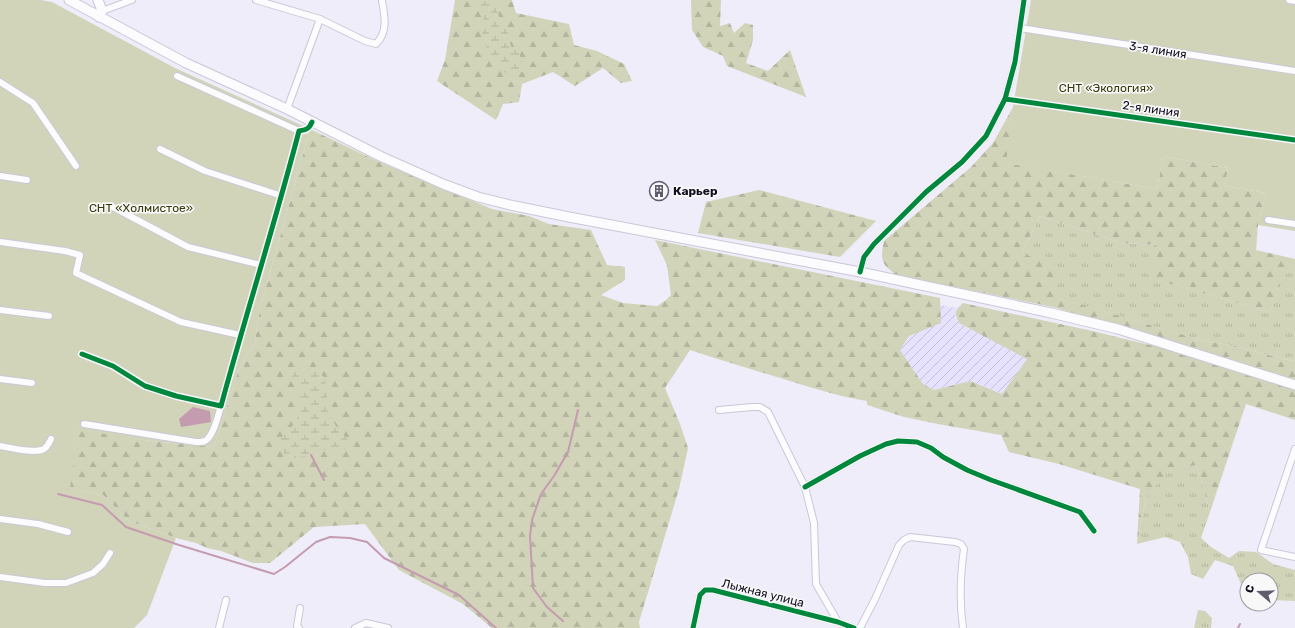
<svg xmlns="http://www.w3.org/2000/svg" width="1295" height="628" viewBox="0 0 1295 628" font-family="Rubik,sans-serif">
<defs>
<pattern id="industrial-furrows" width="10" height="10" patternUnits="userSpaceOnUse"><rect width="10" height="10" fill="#e6e1fc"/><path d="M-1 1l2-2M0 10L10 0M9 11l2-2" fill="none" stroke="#c4c0d8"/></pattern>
<pattern id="grass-tufts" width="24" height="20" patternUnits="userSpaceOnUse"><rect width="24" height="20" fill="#d1d4b9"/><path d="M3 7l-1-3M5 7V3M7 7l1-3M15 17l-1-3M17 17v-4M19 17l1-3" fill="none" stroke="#b3b59f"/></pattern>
<pattern id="forest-firs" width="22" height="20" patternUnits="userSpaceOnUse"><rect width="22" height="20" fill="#d1d4b9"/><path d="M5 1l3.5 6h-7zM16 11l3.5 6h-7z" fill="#b3b59f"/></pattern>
<pattern id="wetland-marsh" width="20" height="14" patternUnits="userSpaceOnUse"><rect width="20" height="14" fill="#d1d4b9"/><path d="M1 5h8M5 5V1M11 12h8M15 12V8" fill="none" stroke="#b3b59f"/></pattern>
</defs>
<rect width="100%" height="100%" fill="#eeedf9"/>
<path fill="url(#industrial-furrows)" d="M940,305l17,3 -2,9 4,6 69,36 -25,35 -33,-13 -36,9 -11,-6 -23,-34 9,-14 32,-13z"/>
<g fill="url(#grass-tufts)">
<path d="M1040,216l82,27 36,2 -8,33 120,34 15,-46 10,4v91l-12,-2 -52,-14 -27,-4 -146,-43 -36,-46z"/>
<path d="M1197,465l13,47 -9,26 10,9 18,11 10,-7 17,1 17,12 22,6v31l-24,-1v-20h-24v10l-5,-4 -9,-20 -18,-6 -12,19 -12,-5 -3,-17 -8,-15 -15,-5 -28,7 9,-47 24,-29z"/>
<path d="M1198,610l7,1 7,7 -1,10h-17z"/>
</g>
<g fill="url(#forest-firs)">
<path d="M455,0h57l4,13 53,11 5,21 23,6 27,13 8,17 -11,2 -18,-15 -28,18 -22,-14 -31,12 -3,18 -16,2 -7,16 -59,-39 8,-21z"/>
<path d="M691,0h30l-1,26 10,-3 4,10 11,-10 8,2v15l-7,23 22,8 22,-21 16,47 -79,-31 -4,-10 -20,-9 -11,-17z"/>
<path d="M1013,107l-6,56 150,26 6,-33 65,12 -3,18 41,7 -8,32 -2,25 39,9v11l-10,-3 -15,45 -121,-34 9,-33 -36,-2 -82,-27 -18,36 35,19 2,27 145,43 27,4 52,14 12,2v19l-242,-73 -157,-32c-15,-12 -16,-15 -12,-34l87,-74 22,-24z"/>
<path d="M310,129l67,32 115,48 37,7 20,8 42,6 16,35 18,2v13l-24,15 22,8 34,3 9,-6 5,-5 -4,-30 -12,-25 285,58 1,25 -32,13 -9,14 23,34 11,6 36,-9 32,13 25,-35 -68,-36c-5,-10 -4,-13 4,-20l125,27 99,24 108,36v30l-49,-16 -36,108 -13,-47 -27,4 -24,28 -9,47 3,-55 -81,-25 -50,-12 -8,-17 -63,-11 -34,-7 -37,-12v-4c-26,-4 -51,-12 -77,-20 -33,-10 -67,-20 -100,-31l-25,38 15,36 8,24 -9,41 -40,133 1,6h-148l-29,-24 -64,-34 -34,-46 -51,3 -44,36h-17l-32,-12 -14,-3 -11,-5 -20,-5 -47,-17 -26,-26 -34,-7 10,-59 72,12 63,6 24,-76 17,-29 4,-30z"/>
<path d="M759,190l117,31 -36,36 -142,-24 8,-31z"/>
</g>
<g fill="url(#wetland-marsh)">
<path d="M479,0h16l4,17 8,12 4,17 8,7 5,14 -5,8 -12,-1 -4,-3 -16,-22 -6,-21 3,-10z"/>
<path d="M296,370h19l9,7 3,14 -2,15 11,20 13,15 1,9 -22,-1 -19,7 -17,2 -11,-7v-13l16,-17 3,-30 -4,-10 -5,-3z"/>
</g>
<g fill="#d1d4b9">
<path d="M0,0h41l11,2 123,66 135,61 -51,183 -4,30 -17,29 -24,76 -63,-6 -72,-11 -9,58 33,7 26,26 47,17 -29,77 -13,13h-134z"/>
<path d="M1031,0h264v231l-37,-6 8,-32 -41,-7 3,-18 -65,-12 -6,33 -151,-26 7,-56z"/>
</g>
<path fill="#c59bb0" d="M193,407l17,4 1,11 -30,5 -2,-8z"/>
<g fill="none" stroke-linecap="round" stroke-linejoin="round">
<g stroke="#c59bb0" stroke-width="2">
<path d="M311,455l13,25"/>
<path d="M58,494l44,11 24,22 53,18 95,29 11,-7 31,-25 14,-5 20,1 17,4 17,16 75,37 37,33"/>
<path d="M563,621l-16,-14 -14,-19 -3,-52 2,-16 9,-26 13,-18 14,-24 10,-42"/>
<path d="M1238,628l2,-4"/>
</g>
<g stroke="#cac8d7" stroke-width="8">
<g id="street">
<path d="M256,0l64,19 -33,90"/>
<path d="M1289,0l6,1"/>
<path d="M102,11l30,-11"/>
<path d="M320,19l45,22 11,3c12,-12 9,-27 6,-43"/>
<path d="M1020,28l275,43"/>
<path d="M177,76l122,55"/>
<path d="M0,82l33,21 43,63"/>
<path d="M1005,99l290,41"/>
<path d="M160,149l45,22 77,25"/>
<path d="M0,176l27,4"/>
<path d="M111,206l77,41 73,18"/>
<path d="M1268,220l27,4"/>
<path d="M0,242l65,9 15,4 -4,18 105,49 59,13"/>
<path d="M860,272l4,-15 10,-13 52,-52 36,-30 24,-26 19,-37 10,-37 9,-62"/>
<path d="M0,310l49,6"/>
<path d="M82,354l31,12 32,20 31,10 45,10c25,-92 54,-183 78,-275 7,-1 10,-2 13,-9"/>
<path d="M0,379l32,4"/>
<path d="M719,410l33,-3h8l8,5 37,75 9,36 2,61 22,38"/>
<path d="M84,424l112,18c3,0 7,0 9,-1 9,-5 13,-26 16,-35"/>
<path d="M0,446c11,2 34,8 44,3 4,-3 5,-6 7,-10"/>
<path d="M1295,449l-34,101 34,7"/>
<path d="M805,487l55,-31 26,-12 12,-3 19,1 14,6 12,9 24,13 24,10 89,32 14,19"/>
<path d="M0,519l38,5 30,8"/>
<path d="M0,577l45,6h21l27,-10 10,-9 7,-11"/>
<path d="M219,628l7,-28"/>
<path d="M299,628l-2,-2 3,-18"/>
<path d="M355,628l11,-5 22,5"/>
<path d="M693,628l7,-33 5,-5h8l125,32 16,6"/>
<path d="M860,628l15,-29 24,-54 5,-5 6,-3 45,5 6,2 3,5c-4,28 -5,51 -1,79"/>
</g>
</g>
<g stroke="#cac8d7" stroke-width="11">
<g id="secondary">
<path d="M69,0l117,63 101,46 93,47 63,28 35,13 32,8 59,12 291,55 191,41 67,16 177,56"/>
<path d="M98,0l4,11 -3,6"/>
</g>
</g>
<use href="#street" stroke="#fcfcfe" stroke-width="6"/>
<use href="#secondary" stroke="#fcfcfe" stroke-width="9"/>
<g stroke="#f8f8f8" stroke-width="8">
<g id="cycleway">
<path d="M1005,99l290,41"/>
<path d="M860,272l4,-15 10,-13 52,-52 36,-30 24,-26 19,-37 10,-37 9,-62"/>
<path d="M82,354l31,12 32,20 31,10 45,10c25,-92 54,-183 78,-275 7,-1 10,-2 13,-9"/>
<path d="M805,487l55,-31 26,-12 12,-3 19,1 14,6 12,9 24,13 24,10 89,32 14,19"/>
<path d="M693,628l7,-33 5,-5h8l125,32 16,6"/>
</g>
</g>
<use href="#cycleway" stroke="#00873e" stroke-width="5"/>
</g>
<defs>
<g id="building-ring" transform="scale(1)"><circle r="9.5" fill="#f8f8f8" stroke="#605c6d" stroke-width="1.5"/><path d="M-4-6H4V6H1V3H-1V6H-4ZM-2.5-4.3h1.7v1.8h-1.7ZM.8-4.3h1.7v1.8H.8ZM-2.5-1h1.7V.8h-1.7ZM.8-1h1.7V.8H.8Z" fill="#605c6d"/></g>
</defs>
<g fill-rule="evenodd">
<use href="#building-ring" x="659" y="191"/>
</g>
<g text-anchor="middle" stroke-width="3.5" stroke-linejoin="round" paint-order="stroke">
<g font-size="12" fill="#130e21" stroke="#f8f8f8">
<text transform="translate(1158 50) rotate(9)" y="4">3-я линия</text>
<text transform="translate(1151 109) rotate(8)" y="4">2-я линия</text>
<text transform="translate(763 593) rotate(14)" y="4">Лыжная улица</text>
</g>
<g font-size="12" fill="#363908" stroke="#f8f8f8">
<text x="1106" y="92">СНТ «Экология»</text>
<text x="141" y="212">СНТ «Холмистое»</text>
</g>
<g font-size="12" font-weight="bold" fill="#130e21" stroke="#f8f8f8" text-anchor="start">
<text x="673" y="195">Карьер</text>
</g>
</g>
<g transform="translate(1259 592) rotate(289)"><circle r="19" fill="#f8f8f8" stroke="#9c9aa2"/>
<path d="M0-3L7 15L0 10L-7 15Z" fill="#605c6d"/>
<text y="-6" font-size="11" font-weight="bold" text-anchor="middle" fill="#130e21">С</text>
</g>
</svg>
